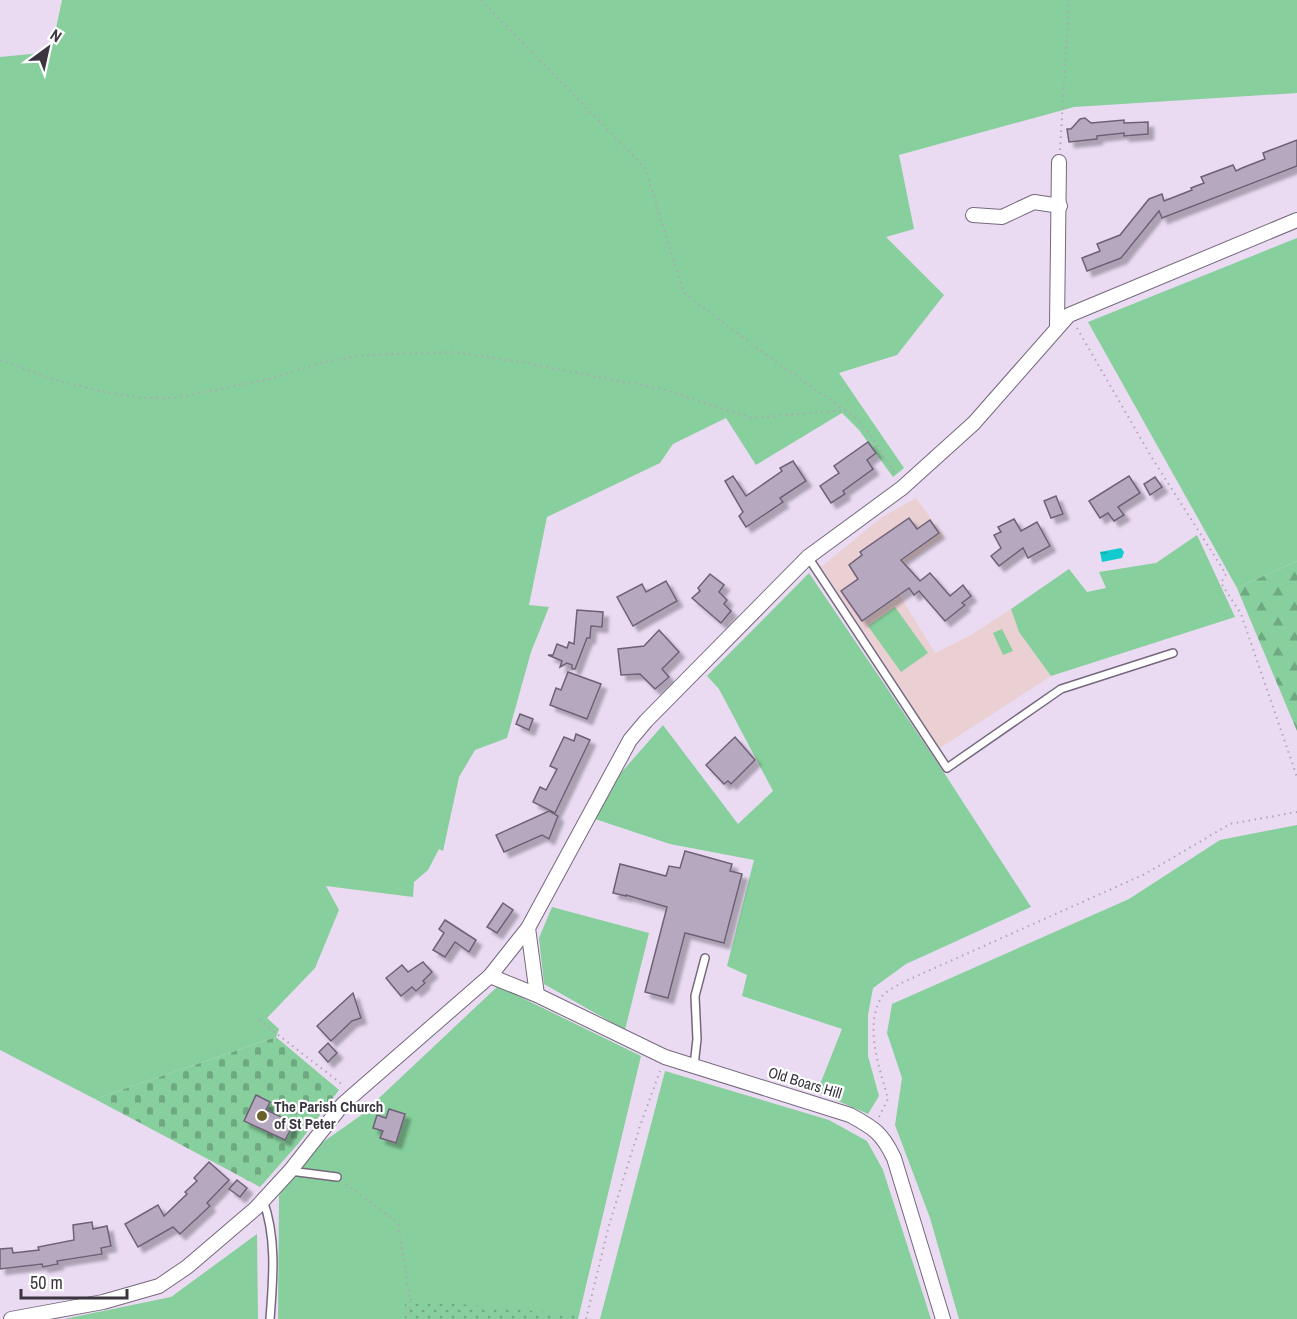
<svg xmlns="http://www.w3.org/2000/svg" width="1297" height="1319" viewBox="0 0 1297 1319" font-family="'Archivo Narrow',sans-serif">
<defs>
<pattern id="forest-firs" width="22" height="20" patternUnits="userSpaceOnUse" patternTransform="scale(1.5)"><rect width="22" height="20" fill="#87cf9c"/><path d="M5 1l3.5 6h-7zM16 11l3.5 6h-7z" fill="#6fa981"/></pattern>
<pattern id="cemetery-stones" width="16" height="16" patternUnits="userSpaceOnUse" patternTransform="scale(1.5)"><rect width="16" height="16" fill="#87cf9c"/><path d="M2 7V4a2 2 0 0 1 4 0v3zM10 15v-3a2 2 0 0 1 4 0v3z" fill="#6fa981"/></pattern>
<pattern id="garden-dots" width="8" height="8" patternUnits="userSpaceOnUse" patternTransform="scale(1.5)"><rect width="8" height="8" fill="#87cf9c"/><path d="M2 2h.1M6 6h.1" fill="none" stroke="#6fa981" stroke-width="1.8" stroke-linecap="round"/></pattern>
<pattern id="water-ripples" width="26" height="14" patternUnits="userSpaceOnUse" patternTransform="scale(1.5)"><rect width="26" height="14" fill="#13cbce"/><path d="M2 4q2-2 4 0t4 0M15 11q2-2 4 0t4 0" fill="none" stroke="#13a6a9"/></pattern>
<filter id="shadow"><feDropShadow dx="5.5" dy="5.5" stdDeviation="1.5" flood-color="#0004"/></filter>
</defs>
<rect width="100%" height="100%" fill="#eadbf3"/>
<path fill="#ebd0d3" d="M916,498l28,38 -53,37 5,16 39,64 36,-18 40,-26 8,23 32,44 -111,72 -119,-181 61,-50z"/>
<g fill="#87cf9c">
<path d="M62,0h1235v93l-223,14 -175,48 15,74 -28,8 58,58 -47,60 -58,18 65,95 -11,9 -34,-47 -17,-17 -86,52 -30,-47 -53,26 -13,19 -113,54 -18,88 20,2 -18,45 -24,86 -32,12 -16,27 -16,74 -4,-2 -11,21 -14,12 -1,15 -87,-11 13,24 -24,58 -48,50 12,11 -3,8 -181,62 -95,-49v-993l51,-5z"/>
<path d="M1297,238v323l-60,27 -149,-266z"/>
<path d="M1197,535l38,82 -184,59 -32,-44 -8,-23 58,-40 18,23 19,-4 -7,-16 57,-9z"/>
<path d="M809,573l130,192 92,142 -125,57 -33,24 -5,27v41l11,40 -11,18 -51,-22 25,-63 -100,-33 5,-21 -20,-9 27,-106 -84,-16 -75,-25 24,-44 44,-50 75,99 35,-33 -54,-102 -12,-13z"/>
<path d="M895,607l33,46 -27,19 -33,-46z"/>
<path d="M1002,629l11,22 -10,4 -10,-22z"/>
<path d="M1297,825v494h-338l-29,-101 -35,-93 7,-47 -15,-45 5,-29 237,-105 91,-59z"/>
<path d="M552,907l97,26 -24,97 -81,-46 -5,-46z"/>
<path d="M498,986l143,70 -63,263h-300l1,-124 44,-53 37,-26z"/>
<path d="M665,1071l164,49 38,21 16,29 48,149h-331z"/>
<path d="M257,1234l1,85h-194l107,-22z"/>
</g>
<path fill="url(#forest-firs)" d="M1297,561v170l-60,-143z"/>
<path fill="url(#cemetery-stones)" d="M276,1037l63,53 -41,54 -38,43 -165,-88z"/>
<path fill="url(#garden-dots)" d="M405,1299l173,16v4h-173z"/>
<path fill="url(#water-ripples)" d="M1121,548l3,4 -2,6 -20,4 -2,-10z"/>
<g fill="#b6a8be" stroke="#6e6176" stroke-width="1.5" filter="url(#shadow)">
<path d="M1085,118l6,5 33,-3v3l24,-1v12l-24,2v-3l-27,3v3l-28,3 -2,-13h4l9,-10z"/>
<path d="M1297,140v26l-135,52 -3,-7 -38,47 -34,13 -5,-13 18,-7 -3,-7 23,-9 29,-36 13,-5 2,7 28,-11 -1,-2 13,-5 -3,-6 32,-12 3,6 6,-3 23,-9 -2,-6z"/>
<path d="M868,442l8,11 -9,7 6,9 -30,22 2,3 -14,9 -11,-17 19,-13 -5,-7z"/>
<path d="M793,461l13,20 -26,17 3,4 -37,25 -7,-11 4,-4 -18,-31 8,-5 13,20 36,-25 -2,-3z"/>
<path d="M1129,476l11,17 -22,14 6,8 -10,6 -6,-8 -8,5 -11,-17z"/>
<path d="M1155,477l7,10 -12,8 -6,-11z"/>
<path d="M1056,496l7,18 -12,4 -7,-17z"/>
<path d="M909,518l8,11 13,-9 9,13 -38,27 19,21 10,-8 20,23 13,-11 8,11 -9,7 3,2 -20,16 -26,-30 -5,4 -5,-7 -47,33 -21,-30 17,-12 -9,-14 13,-10 -2,-3z"/>
<path d="M1014,519l7,12 16,-9 13,24 -22,12 -5,-10 -24,18 -8,-10 10,-8 -7,-13 7,-3 -3,-5z"/>
<path d="M710,574l14,11 -5,7 8,8 -3,4 7,7 -10,12 -29,-25 8,-7 -2,-3z"/>
<path d="M666,581l11,20 -44,25 -16,-29 25,-13 4,8z"/>
<path d="M577,610l26,2 -1,15 -11,-1 -1,12h-3l-12,31h-3v-4l-5,-2 -7,4 2,-6 -14,-6h5l4,-11 10,4 2,-6 5,2z"/>
<path d="M659,630l20,22 -17,17 7,8 -14,12 -15,-15 -19,1 -3,-26 26,-3z"/>
<path d="M568,672l33,12 -14,35 -37,-14 6,-17 5,2z"/>
<path d="M520,714l13,5 -4,11 -13,-6z"/>
<path d="M576,734l14,6 -35,73 -22,-11 7,-15 6,3 11,-21 -7,-3 14,-29 10,4z"/>
<path d="M735,737l20,23 -24,24 -3,-3 -4,3 -18,-19z"/>
<path d="M549,811l9,5 -9,23 -7,-4 -38,17 -8,-17z"/>
<path d="M685,851l47,13 -2,7 12,3 -18,69 -39,-10 -17,65 -23,-6 22,-85 -41,-12v1l-13,-3 7,-29 46,12 3,-10 11,2z"/>
<path d="M503,903l10,7 -16,23 -10,-6z"/>
<path d="M445,920l31,20 -7,12 -14,-10 -10,15 -12,-7 11,-17 -5,-4z"/>
<path d="M423,962l9,10 -9,9 2,2 -9,8 -4,-4 -11,9 -15,-18 16,-13 6,7z"/>
<path d="M353,993l8,25 -9,3 -21,20 -14,-15z"/>
<path d="M328,1043l9,10 -9,9 -9,-10z"/>
<path d="M256,1095l14,7 -4,8 28,13 -9,17 -41,-19z"/>
<path d="M389,1109l16,5 -9,29 -16,-5 3,-7 -10,-3 4,-13 9,3z"/>
<path d="M209,1162l20,18 -22,23 3,3 -30,28 -7,-7 -35,20 -13,-23 33,-19 6,11 23,-22 -2,-2 12,-11 -3,-3z"/>
<path d="M237,1180l10,8 -7,9 -11,-8z"/>
<path d="M92,1222l1,7 14,-3 4,20 -10,2 1,6 -45,7 1,3 -15,3 -1,-3 -42,5v-20l12,-1 1,5 26,-3 -1,-3 36,-7 -1,-15z"/>
</g>
<g fill="none" stroke-linecap="round" stroke-linejoin="round">
<g stroke="#75687d" stroke-width="10">
<g id="lane">
<path d="M808,557l139,211 114,-79 112,-36"/>
<path d="M694,1066l3,-27 -2,-43 10,-38"/>
<path d="M290,1171l47,6"/>
<path d="M263,1200c14,38 10,80 7,119"/>
</g>
</g>
<g stroke="#75687d" stroke-width="16">
<g id="street">
<path d="M973,215l29,2 32,-15 26,4"/>
<path d="M1057,326l2,-164"/>
<path d="M528,928l9,67"/>
<path d="M490,976l47,19 128,62 185,58c24,13 32,18 44,43l49,161"/>
<path d="M11,1319l92,-17 56,-16 28,-19 69,-59 34,-37 53,-67 147,-128 38,-48 102,-188 16,-19 162,-164 94,-69 72,-65 95,-108 228,-95"/>
</g>
</g>
<g stroke="#b0a5b8" stroke-width="2" stroke-dasharray="1.5 4.5" stroke-linecap="butt">
<path d="M481,0l164,168 39,125 93,70 68,47"/>
<path d="M1060,150l9,-150"/>
<path d="M1077,328l75,130 74,116 -5,9 20,31 56,163"/>
<path d="M0,360l55,20 45,11 41,7h34l94,-19 51,-16 44,-8 90,-3 61,9 147,28 90,29 93,-8c23,16 36,42 51,65"/>
<path d="M259,1020l84,65"/>
<path d="M879,1117l9,-18c-8,-30 -24,-71 -7,-101 3,-6 13,-10 18,-14l246,-110 85,-50 67,-12"/>
<path d="M346,1184l52,39 12,76v20"/>
<path d="M586,1319l23,-94 31,-99 20,-55"/>
</g>
<use href="#lane" stroke="#fff" stroke-width="7"/>
<use href="#street" stroke="#fff" stroke-width="14"/>
</g>
<circle fill="#695f2b" stroke="#fff" stroke-width="2" cx="262" cy="1116" r="6"/>
<g text-anchor="middle" stroke-width="4.5" stroke-linejoin="round" paint-order="stroke">
<g font-size="15" fill="#3a353e" stroke="#fff">
<text transform="translate(805 1083) rotate(17)" y="5">Old Boars Hill</text>
</g>
<g font-size="15" font-weight="bold" fill="#3a353e" stroke="#fff" text-anchor="start">
<text x="274" y="1112">The Parish Church<tspan x="274" dy="17">of St Peter</tspan></text>
</g>
</g>
<g transform="translate(48 48) rotate(33)" stroke="#ffffff" stroke-width="4.5" paint-order="stroke">
<path d="M0-4.5L10 22L0 15L-10 22Z" fill="#3a353e"/>
<text y="-9" font-size="16" font-weight="bold" text-anchor="middle" fill="#3a353e">N</text>
</g>
<path d="M21 1289v9h106v-9" fill="none" stroke="#3a353e" stroke-width="3"/>
<text x="30" y="1289" font-size="18" fill="#3a353e" stroke="#ffffff" stroke-width="4.5" paint-order="stroke">50 m</text>
</svg>
